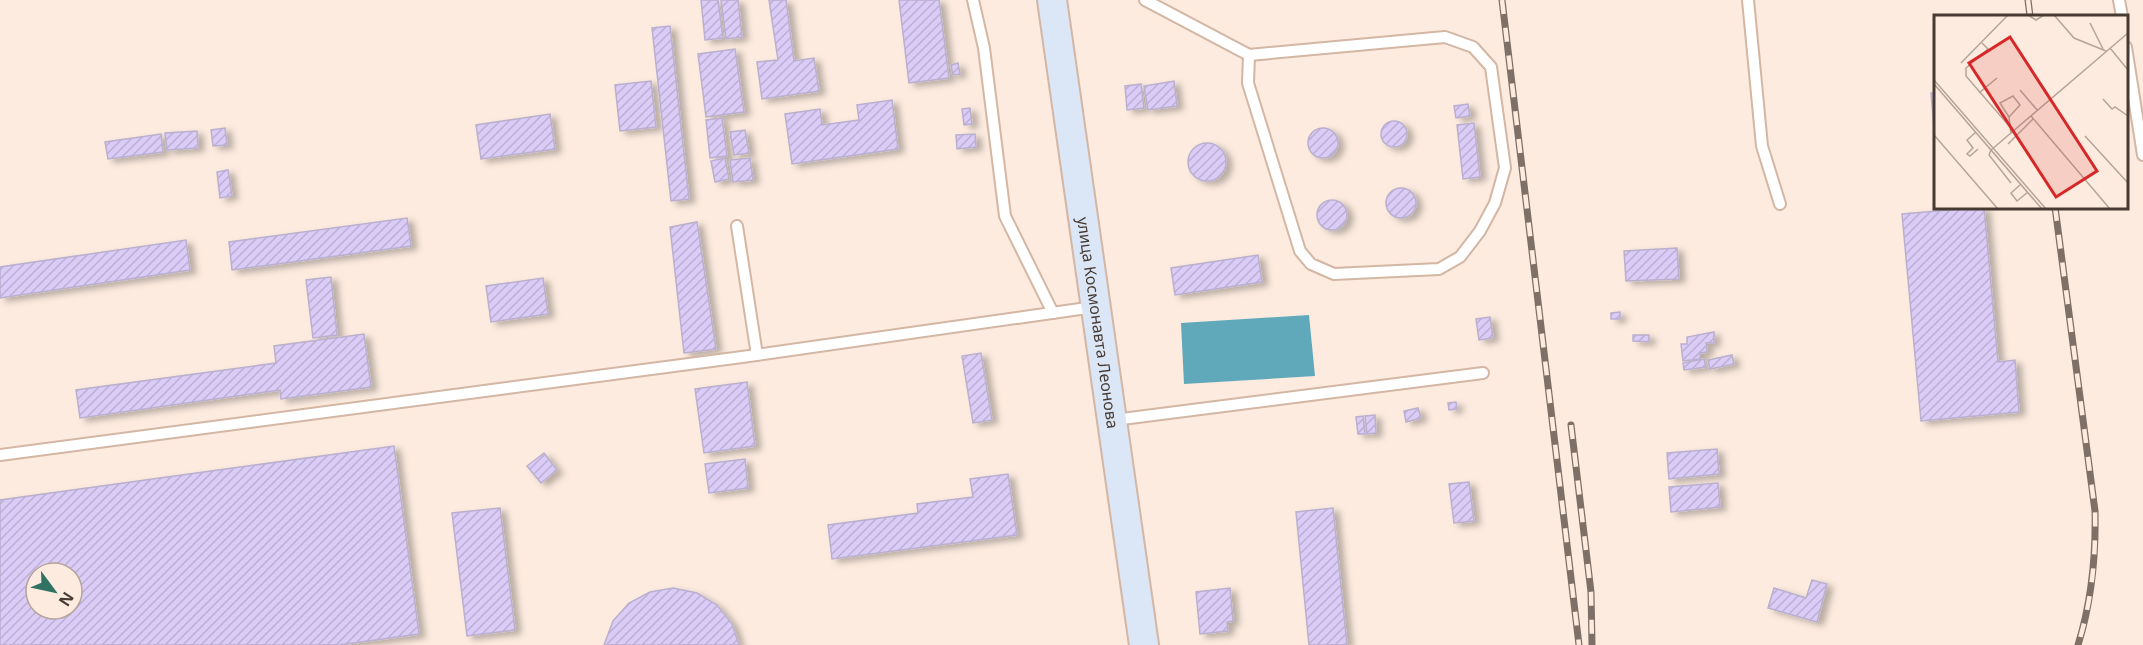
<svg xmlns="http://www.w3.org/2000/svg" width="2143" height="645" viewBox="0 0 2143 645" font-family="'Noto Sans',sans-serif">
<defs>
<pattern id="building-hatch" width="6" height="6" patternUnits="userSpaceOnUse" patternTransform="scale(1.5)"><rect width="6" height="6" fill="#dacbf7"/><path d="M-1 1l2-2M0 6l6-6M5 7l2-2" fill="none" stroke="#bcafd4"/></pattern>
<filter id="shadow"><feDropShadow dx="6" dy="3.5" stdDeviation="3" flood-color="#0004"/></filter>
</defs>
<rect width="100%" height="100%" fill="#fdebdf"/>
<path fill="#60a9bb" d="M1309,315l6,61 -131,8 -3,-61z"/>
<g fill="url(#building-hatch)" stroke="#bab0ce" stroke-width="1.5" fill-rule="evenodd" filter="url(#shadow)">
<path d="M701,0h17l5,38 -18,2z"/>
<path d="M721,0h17l4,37 -16,2z"/>
<path d="M769,0h17l8,61 20,-3 5,33 -57,8 -5,-37 21,-2z"/>
<path d="M899,0h40l10,78 -40,5z"/>
<path d="M670,26l19,173 -18,2 -19,-173z"/>
<path d="M735,49l9,63 -38,5 -8,-63z"/>
<path d="M958,63l2,11 -7,1 -2,-10z"/>
<path d="M651,81l5,46 -36,4 -5,-46z"/>
<path d="M1174,81l3,25 -29,4 -4,-24z"/>
<path d="M1141,84l3,24 -17,2 -2,-24z"/>
<path d="M1931,93h5v34h-2z"/>
<path d="M892,100l6,49 -106,15 -7,-50 35,-5 2,16 37,-5 -2,-15z"/>
<path d="M1468,104l2,12 -14,2 -2,-12z"/>
<path d="M970,108l2,16 -8,1 -2,-16z"/>
<path d="M550,114l5,35 -74,10 -5,-34z"/>
<path d="M722,118l5,38 -17,2 -4,-38z"/>
<circle cx="1394" cy="134" r="13"/>
<path d="M1474,123l6,54 -17,2 -6,-54z"/>
<circle cx="1323" cy="143" r="15"/>
<path d="M225,128l2,17 -14,1 -2,-16z"/>
<path d="M745,130l4,23 -15,2 -4,-23z"/>
<path d="M197,131l1,17 -31,2 -2,-17z"/>
<path d="M161,134l2,18 -55,7 -3,-17z"/>
<path d="M975,134l1,13 -19,2 -1,-14z"/>
<circle cx="1207" cy="162" r="19"/>
<path d="M725,158l4,21 -14,3 -4,-21z"/>
<path d="M750,158l3,22 -20,2 -3,-22z"/>
<path d="M228,170l4,26 -12,2 -3,-26z"/>
<circle cx="1401" cy="203" r="15"/>
<circle cx="1332" cy="215" r="15"/>
<path d="M1984,207l14,155 17,-2 4,52 -98,9 -19,-207z"/>
<path d="M407,218l4,28 -179,24 -3,-28z"/>
<path d="M697,222l19,127 -32,4 -14,-126z"/>
<path d="M186,240l4,30 -190,28v-31z"/>
<path d="M1677,248l2,31 -53,2 -2,-30z"/>
<path d="M1258,255l4,27 -87,13 -4,-27z"/>
<path d="M331,277l6,58 -24,3 -7,-58z"/>
<path d="M543,278l5,36 -57,8 -5,-36z"/>
<path d="M1620,312v7h-9v-6z"/>
<path d="M1490,317l3,21 -14,2 -3,-21z"/>
<path d="M1714,332v11h-8l1,9 -7,1v6l-17,2 -2,-17h6v-7z"/>
<path d="M364,334l7,53 -90,12 -1,-9 -200,28 -4,-28 200,-27 -2,-17z"/>
<path d="M1633,335h16v7l-16,-1z"/>
<path d="M981,353l11,67 -19,3 -11,-67z"/>
<path d="M1732,355l2,9 -24,5 -2,-9z"/>
<path d="M1704,359l2,8 -22,3 -1,-7z"/>
<path d="M747,382l8,64 -51,7 -9,-64z"/>
<path d="M1456,402l1,7 -8,1 -1,-7z"/>
<path d="M1418,408l3,10 -15,4 -2,-11z"/>
<path d="M1375,415l1,18 -9,1 -2,-18z"/>
<path d="M1363,416l2,18h-7l-2,-17z"/>
<path d="M394,446l25,188 -80,11h-339v-145zM36,573h36v36h-36z"/>
<path d="M1717,449l2,25 -50,5 -2,-26z"/>
<path d="M544,453l13,17 -16,13 -14,-17z"/>
<path d="M745,459l3,29 -39,5 -4,-29z"/>
<path d="M1008,474l9,61 -185,24 -4,-34 90,-12 -1,-9 56,-7 -3,-18z"/>
<path d="M1469,482l5,39 -20,2 -5,-39z"/>
<path d="M1718,483l2,24 -49,5 -2,-25z"/>
<path d="M500,508l15,122 -48,6 -15,-123z"/>
<path d="M1333,508l14,137h-38l-13,-133z"/>
<path d="M1812,580l15,4 -10,38 -49,-14 6,-20 32,10z"/>
<path d="M673,588l24,5 20,12 15,19 7,21h-135l9,-24 16,-18 21,-11z"/>
<path d="M1230,588l3,33 -6,1 1,9 -28,3 -4,-42z"/>
</g>
<g fill="none" stroke-linecap="round" stroke-linejoin="round">
<g stroke="#d3b6a3" stroke-width="14">
<g id="lane">
<path d="M973,0l11,48 21,168 48,97"/>
<path d="M1145,0l104,55 -1,28 52,168 11,13 23,10 105,-5 21,-12 20,-26 15,-28 10,-35 -14,-101 -18,-20 -28,-10 -196,18"/>
<path d="M1748,0l14,146 18,58"/>
<path d="M2119,0l3,16"/>
<path d="M2126,47l17,108"/>
<path d="M737,226l20,129"/>
<path d="M1114,420l369,-47"/>
<path d="M0,455l742,-98 352,-50"/>
</g>
</g>
<g stroke="#d3b6a3" stroke-width="32">
<g id="secondary">
<path id="s1" d="M1052,0l92,645"/>
</g>
</g>
<use href="#lane" stroke="#fff" stroke-width="10"/>
<use href="#secondary" stroke="#dbe6f7" stroke-width="28"/>
<g stroke="#7e7066" stroke-width="7">
<g id="rail">
<path d="M1502,0l77,645"/>
<path d="M2028,0l2,16"/>
<path d="M2055,207l40,304c1,46 -3,89 -17,134"/>
<path d="M1571,425l20,167 1,53"/>
</g>
</g>
<use href="#rail" stroke="#fdebdf" stroke-width="4.5" stroke-dasharray="14" stroke-linecap="butt"/>
</g>
<g text-anchor="middle" stroke-width="4.5" stroke-linejoin="round" paint-order="stroke">
<g font-size="16" fill="#463a32" stroke="#fdebdf">
<text dy="6" stroke="none"><textPath href="#s1" startOffset="326">улица Космонавта Леонова</textPath></text>
</g>
</g>
<g transform="translate(1934 15)">
<rect width="194" height="194" fill="#fdebdf"/>
<path fill="none" stroke="#b4a49a" stroke-width="1.5" d="M94,0l8,5 8,-5M120,0l20,23 32,13M156,8l13,26M48,28l6,6 -22,19v8l44,51 1,7M176,33l18,22M27,48l47,-48M0,65l112,129M0,69l108,125M86,75l18,21M45,78l18,-15M169,84l9,10 3,-2 13,9M97,101l79,93M75,102l-9,-14 13,-7 7,9 -11,12 1,10M42,117l-9,8 6,8 -6,6 3,2 8,-7M0,120l64,74M151,121l43,47M74,129l25,-25M57,135l137,-117M57,135l-2,5 22,28M87,169l-10,9 6,8 11,-9"/>
<path fill="#d62828" fill-opacity="0.15" stroke="#d62828" stroke-width="3" d="M76,22l87,134 -41,26 -87,-134z"/>
<rect width="194" height="194" fill="none" stroke="#463a32" stroke-width="3"/>
</g>
<g transform="translate(54 591) rotate(123)"><circle r="28" fill="#fdebdf" stroke="#b4a49a" stroke-width="1.5"/>
<path d="M0-4.5L10 22L0 15L-10 22Z" fill="#307363"/>
<text y="-9" font-size="16" font-weight="bold" text-anchor="middle" fill="#463a32">N</text>
</g>
</svg>
